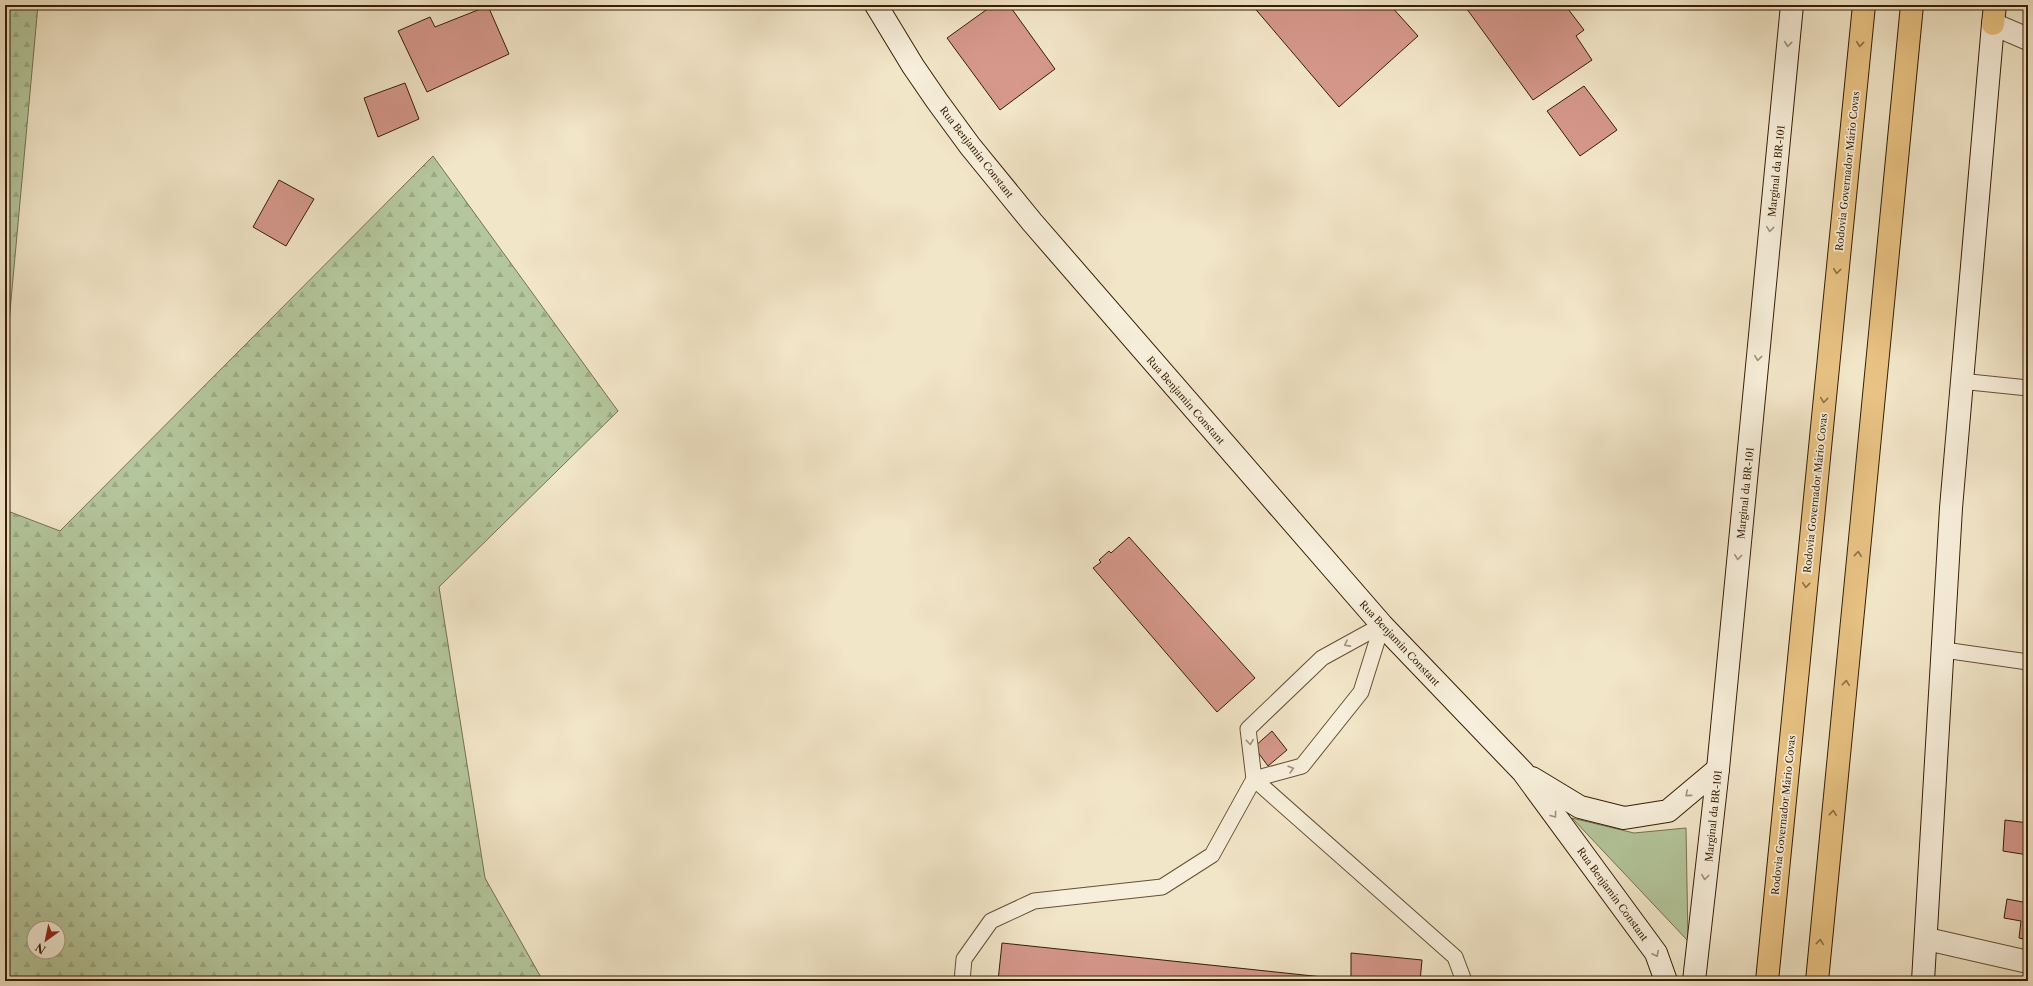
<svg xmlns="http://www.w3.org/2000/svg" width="2033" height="986" viewBox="0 0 2033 986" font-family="'Libre Caslon Text',serif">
<defs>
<pattern id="forest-firs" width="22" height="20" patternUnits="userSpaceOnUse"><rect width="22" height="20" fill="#b4c69b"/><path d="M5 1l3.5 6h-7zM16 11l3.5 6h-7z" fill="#9baa84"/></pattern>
</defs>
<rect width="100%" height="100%" fill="#f2e6c8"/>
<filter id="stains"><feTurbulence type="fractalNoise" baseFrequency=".005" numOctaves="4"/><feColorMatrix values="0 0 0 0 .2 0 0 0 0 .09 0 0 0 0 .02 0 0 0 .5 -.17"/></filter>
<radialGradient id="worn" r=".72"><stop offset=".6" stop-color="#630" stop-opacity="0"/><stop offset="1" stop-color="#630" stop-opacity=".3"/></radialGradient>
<path fill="#b4c69b" stroke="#757250" d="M1572,818l62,15 52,-5 2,113z"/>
<g fill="url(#forest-firs)" stroke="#757250" fill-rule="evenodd">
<path d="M5,5h33l-33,361z"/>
<path d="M433,156l185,255 -179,176 46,291 58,103h-538v-471l55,21zM34,928h24v24h-24z"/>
</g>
<g fill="#d5988b" stroke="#361e05">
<path d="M993,5h16l46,64 -55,41 -53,-72z"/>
<path d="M1252,5h138l28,31 -79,71z"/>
<path d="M1464,5h101l19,25 -8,6 16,24 -59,40z"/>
<path d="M488,6l21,48 -82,38 -29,-61 32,-14 5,10z"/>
<path d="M405,83l14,36 -41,18 -14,-39z"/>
<path d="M1584,86l33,44 -37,26 -33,-45z"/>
<path d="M279,180l35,19 -28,47 -33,-19z"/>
<path d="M1129,537l126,141 -38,34 -124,-144 8,-6 -2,-2 10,-9 2,2z"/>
<path d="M1272,731l15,19 -19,16 -14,-19z"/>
<path d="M2005,820l23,3v32l-25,-4z"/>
<path d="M2007,899l21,4v37l-9,-2 2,-17 -17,-3z"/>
<path d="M1002,943l349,37v-27l71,7 -2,21h-422z"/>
</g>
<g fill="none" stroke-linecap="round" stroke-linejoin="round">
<g stroke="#655036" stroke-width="17">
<g id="lane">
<path d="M1960,381l68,7"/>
<path d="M1944,650l84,12"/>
<path d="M1254,779l201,178 9,24"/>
<path d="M1254,779l48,-13 59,-74 21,-67"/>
<path d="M962,981l2,-22 27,-38 43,-20 128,-14 50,-32 42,-76 -6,-50 74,-71 60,-33"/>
</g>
</g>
<g stroke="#655036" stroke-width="24">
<g id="street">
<path d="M1993,24l35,15"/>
<path d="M1927,939l101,23"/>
</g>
</g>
<g stroke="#361e05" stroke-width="24">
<g id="secondary">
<path d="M876,5l37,61 24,35 33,45 62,76 350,403 141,147 133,181 10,28"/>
<path d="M1532,778l48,29 44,11 44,-7 50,-42"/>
<path d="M1694,981l24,-212 74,-764"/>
<path d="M1923,981l28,-473 42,-484"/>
</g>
</g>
<g stroke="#361e05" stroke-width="24">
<g id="highway">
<path d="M1993,24l2,-19"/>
<path d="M1767,981l97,-976"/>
<path d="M1817,981l95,-976"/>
</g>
</g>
<use href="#lane" stroke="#f7efdb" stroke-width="15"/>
<use href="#street" stroke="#f7efdb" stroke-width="22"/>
<use href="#secondary" stroke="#f7efdb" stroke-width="22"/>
<use href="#highway" stroke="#e9c384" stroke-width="22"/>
</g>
<defs><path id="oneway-chevron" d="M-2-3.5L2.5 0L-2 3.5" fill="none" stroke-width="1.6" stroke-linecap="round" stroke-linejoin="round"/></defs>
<g stroke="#a0917b">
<use href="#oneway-chevron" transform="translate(1788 44) rotate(96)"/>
<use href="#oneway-chevron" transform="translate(1770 229) rotate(96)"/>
<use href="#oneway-chevron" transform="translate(1758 358) rotate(96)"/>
<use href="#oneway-chevron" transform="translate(1738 557) rotate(96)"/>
<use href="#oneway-chevron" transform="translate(1347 644) rotate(152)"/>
<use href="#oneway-chevron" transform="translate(1250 742) rotate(84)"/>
<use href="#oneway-chevron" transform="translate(1291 769) rotate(-16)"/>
<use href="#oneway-chevron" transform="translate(1688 794) rotate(140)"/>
<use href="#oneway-chevron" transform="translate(1554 815) rotate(53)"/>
<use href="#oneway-chevron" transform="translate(1705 877) rotate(97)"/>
<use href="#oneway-chevron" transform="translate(1656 954) rotate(63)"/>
</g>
<g stroke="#907044">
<use href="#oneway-chevron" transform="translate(1860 44) rotate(96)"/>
<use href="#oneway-chevron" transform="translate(1837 271) rotate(96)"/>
<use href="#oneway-chevron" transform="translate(1824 400) rotate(96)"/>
<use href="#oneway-chevron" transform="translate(1858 554) rotate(-84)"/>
<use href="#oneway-chevron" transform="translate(1806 585) rotate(96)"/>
<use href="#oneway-chevron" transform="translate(1846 683) rotate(-84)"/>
<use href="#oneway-chevron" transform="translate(1833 813) rotate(-84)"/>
<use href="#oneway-chevron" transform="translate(1820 942) rotate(-84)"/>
</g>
<g text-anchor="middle" stroke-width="3.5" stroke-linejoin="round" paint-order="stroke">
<g font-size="10" fill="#361e05" stroke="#f7efdb">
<text transform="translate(977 152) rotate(52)" y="4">Rua Benjamin Constant</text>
<text transform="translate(1776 171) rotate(-84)" y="4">Marginal da BR-101</text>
<text transform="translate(1847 171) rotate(-84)" y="4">Rodovia Governador Mário Covas</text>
<text transform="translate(1186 400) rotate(49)" y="4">Rua Benjamin Constant</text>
<text transform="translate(1745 493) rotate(-84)" y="4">Marginal da BR-101</text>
<text transform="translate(1815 493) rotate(-84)" y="4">Rodovia Governador Mário Covas</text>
<text transform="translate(1400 643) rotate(47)" y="4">Rua Benjamin Constant</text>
<text transform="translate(1783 815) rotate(-84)" y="4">Rodovia Governador Mário Covas</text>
<text transform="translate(1713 816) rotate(-84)" y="4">Marginal da BR-101</text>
<text transform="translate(1613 894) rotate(54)" y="4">Rua Benjamin Constant</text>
</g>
</g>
<rect width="2033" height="986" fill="none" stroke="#f2e6c8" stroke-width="20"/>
<rect x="6" y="6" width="2021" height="974" fill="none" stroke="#361e05" stroke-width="2"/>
<rect x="10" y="10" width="2013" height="966" fill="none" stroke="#361e05"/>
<g transform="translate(46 940) rotate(213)"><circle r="19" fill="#f7efdb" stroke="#aa9b85"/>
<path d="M0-3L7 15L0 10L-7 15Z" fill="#8f2418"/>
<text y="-6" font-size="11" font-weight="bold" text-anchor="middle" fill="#361e05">N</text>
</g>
<rect width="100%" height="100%" filter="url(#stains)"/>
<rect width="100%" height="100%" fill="url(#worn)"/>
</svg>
